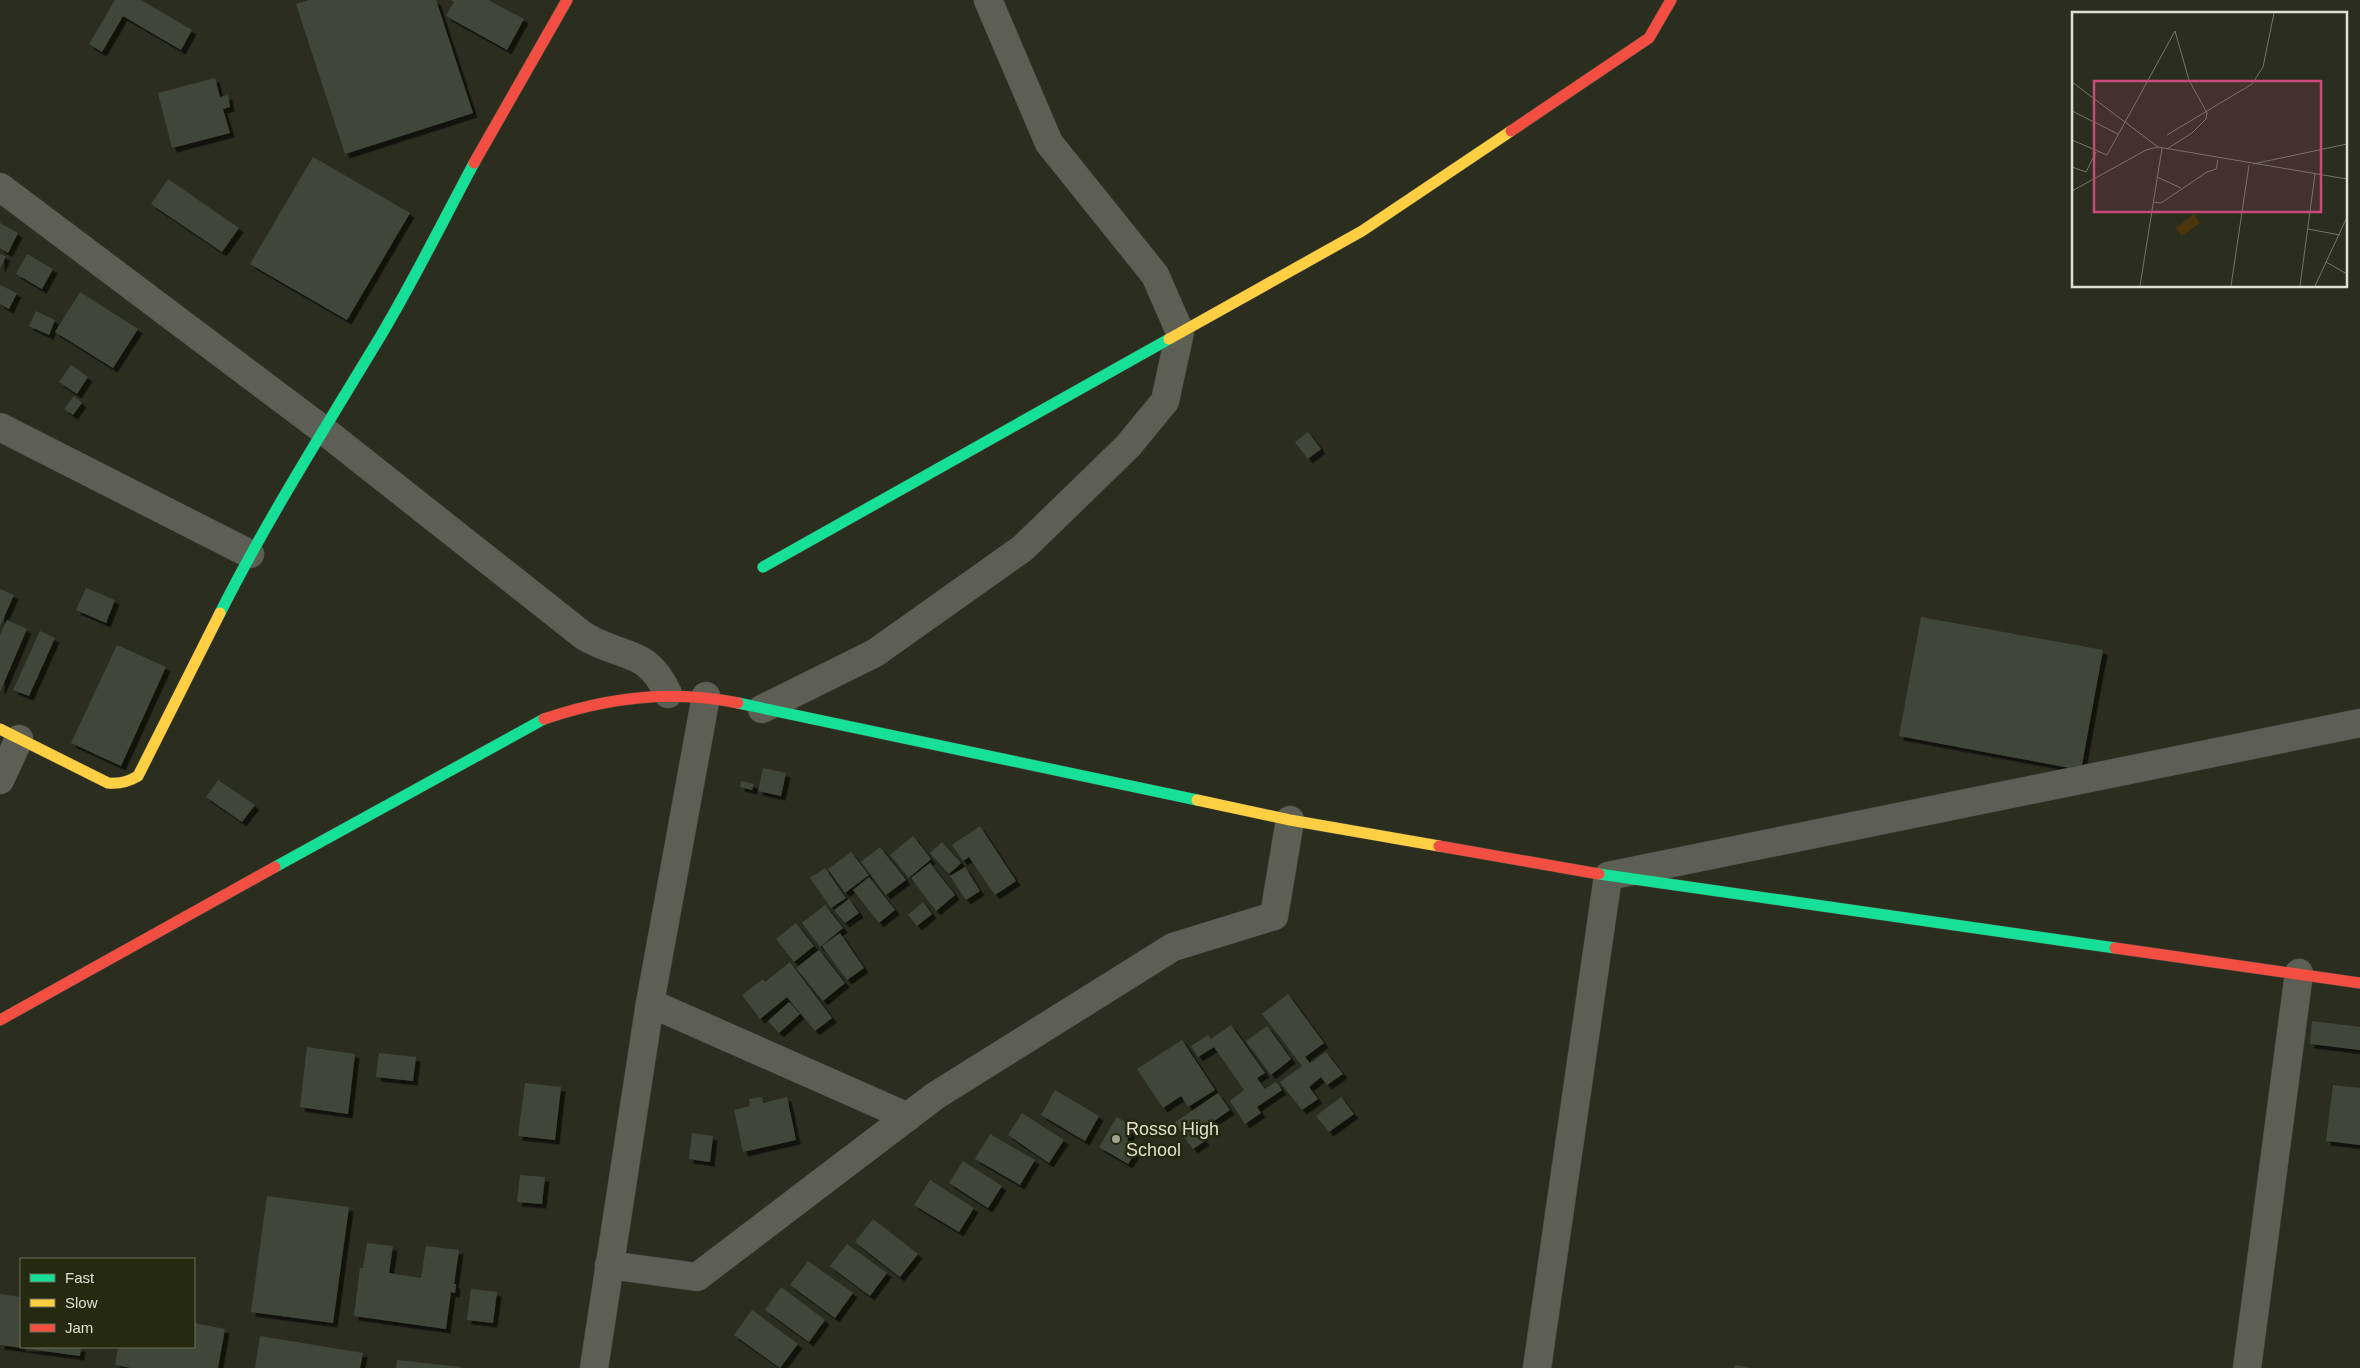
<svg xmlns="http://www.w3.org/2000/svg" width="2360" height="1368" viewBox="0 0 2360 1368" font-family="Helvetica,sans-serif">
<defs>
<filter id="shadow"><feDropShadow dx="4.5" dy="4.5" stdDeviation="0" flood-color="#0009"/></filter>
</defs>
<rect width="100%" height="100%" fill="#2b2d1f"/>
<g fill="#404739" filter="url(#shadow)">
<path d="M115,0h26l51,30 -11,20 -58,-34 -21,36 -13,-8z"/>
<path d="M309,0h127l37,113 -128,41 -49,-150z"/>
<path d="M451,0h37l36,19 -17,31 -61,-34 8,-14z"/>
<path d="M215,78l5,19 8,-2 2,12 -7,2 7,24 -58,15 -14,-55z"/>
<path d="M313,157l97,56 -63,107 -97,-56z"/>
<path d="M168,179l71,49 -17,24 -71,-48z"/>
<path d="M0,223l18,10 -10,20 -8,-5z"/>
<path d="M0,254l6,2 -6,13z"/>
<path d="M27,254l26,15 -11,20 -26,-15z"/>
<path d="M0,285l17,8 -8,16 -9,-5z"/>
<path d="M80,292l58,37 -25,39 -58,-36z"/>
<path d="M36,311l19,9 -6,15 -20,-9z"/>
<path d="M71,365l17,12 -11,17 -18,-12z"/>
<path d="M74,396l8,7 -9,12 -9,-6z"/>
<path d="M1308,432l13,17 -13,10 -13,-17z"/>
<path d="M86,588l29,12 -9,23 -30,-13z"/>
<path d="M0,589l14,6 -14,31z"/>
<path d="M1921,617l182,33 -22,120 -182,-34z"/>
<path d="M7,620l20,9 -27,63v-57z"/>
<path d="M40,631l15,7 -26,58 -16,-6z"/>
<path d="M117,645l49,22 -45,99 -50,-23z"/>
<path d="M763,768l23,5 -5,23 -23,-5z"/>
<path d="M218,780l37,25 -13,17 -36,-25z"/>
<path d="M741,781l13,3 -2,6 -12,-3z"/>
<path d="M980,826l36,55 -21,14 -26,-38 -6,4 -11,-16z"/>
<path d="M913,836l18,23 -22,19 -19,-23z"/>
<path d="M942,842l19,21 -12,11 -19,-21z"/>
<path d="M880,847l26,33 -20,15 -25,-33z"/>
<path d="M851,852l18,23 -24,18 -17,-24z"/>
<path d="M930,863l25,32 -19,16 -25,-33z"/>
<path d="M965,867l15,24 -14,9 -16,-24z"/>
<path d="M825,868l21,30 -15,10 -21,-30z"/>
<path d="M869,877l26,33 -16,13 -26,-33z"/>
<path d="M849,899l10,14 -14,10 -11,-13z"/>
<path d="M923,902l9,12 -15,12 -9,-11z"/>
<path d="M825,905l18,23 -23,19 -18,-24z"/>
<path d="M796,923l18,23 -20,16 -18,-23z"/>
<path d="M840,933l24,35 -17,12 -25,-34z"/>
<path d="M819,950l26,33 -22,18 -27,-33z"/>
<path d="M790,962l42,56 -17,13 -28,-34 -27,22 -18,-24 21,-16 2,3z"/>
<path d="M1288,994l36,49 -19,14 5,6 16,-11 17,22 -16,11 -6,-8 -12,10 9,12 -16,11 -22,-28 22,-16 -40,-52z"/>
<path d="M789,1002l11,12 -21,19 -11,-12z"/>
<path d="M2312,1021l48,6v23l-50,-6z"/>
<path d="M1231,1025l34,48 -8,5 8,11 11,-7 6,8 -25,17 4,6 -16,11 -15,-23 14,-11 -30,-43 -16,10 -7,-11 17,-11 3,4z"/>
<path d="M1267,1026l24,33 -20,16 -25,-34z"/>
<path d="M1182,1040l33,50 -27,17 -7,-11 -18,12 -26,-39z"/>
<path d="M307,1047l48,7 -7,60 -48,-7z"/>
<path d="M379,1053l37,4 -3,24 -37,-4z"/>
<path d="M525,1083l36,4 -6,53 -37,-4z"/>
<path d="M2333,1085l27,3v57l-34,-4z"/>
<path d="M1055,1090l44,26 -14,25 -44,-26z"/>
<path d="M1218,1093l12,17 -32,22 7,9 -12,8 -19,-26z"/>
<path d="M762,1097l1,6 24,-6 9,43 -53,12 -9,-42 16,-4 -1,-7z"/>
<path d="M1341,1097l13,17 -25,18 -13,-16z"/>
<path d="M1022,1113l42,27 -15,23 -41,-28z"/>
<path d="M1117,1117l17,10 -7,13 12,7 -11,17 -29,-17z"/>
<path d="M692,1133l21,3 -3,26 -21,-3z"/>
<path d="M990,1134l45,26 -15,25 -45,-26z"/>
<path d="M963,1161l39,25 -14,22 -39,-25z"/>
<path d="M520,1175l25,2 -3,27 -25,-2z"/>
<path d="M930,1180l44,28 -15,24 -45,-27z"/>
<path d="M267,1196l82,11 -16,116 -82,-11z"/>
<path d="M873,1219l45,35 -18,23 -45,-35z"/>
<path d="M367,1243l26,3 -4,27 32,5 5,-32 33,4 -5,34h2l-1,9 -4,-1 -5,37 -92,-13 6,-48h3z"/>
<path d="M847,1244l40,29 -17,23 -40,-30z"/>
<path d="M808,1261l45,32 -18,25 -45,-33z"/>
<path d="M781,1287l44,33 -16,22 -44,-32z"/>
<path d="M471,1289l26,3 -4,31 -26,-3z"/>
<path d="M0,1294l21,3v50h60l-1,9 -80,-11z"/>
<path d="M752,1310l46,34 -18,24 -46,-33z"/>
<path d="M194,1323l31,6 -7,39h-87l-16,-3 3,-18h76z"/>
<path d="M260,1336l103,17 -3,15h-105z"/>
<path d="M397,1360l64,7v1h-65z"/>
<path d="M1735,1365l13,2v1h-14z"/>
</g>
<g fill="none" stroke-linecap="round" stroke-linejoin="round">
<g stroke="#474a3d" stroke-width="29">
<g id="street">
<path d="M0,187l322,242 262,207c38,23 63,11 84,58"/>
<path d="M0,427l250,127"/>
<path d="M762,709l113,-56 148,-105 105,-102 37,-45 15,-69 -25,-57 -106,-132 -61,-143"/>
<path d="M0,780l19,-41"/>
<path d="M650,1003l258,114"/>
<path d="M609,1265l88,12 238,-181 238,-149 101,-31 16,-96"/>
<path d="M594,1368l56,-365 56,-307"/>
<path d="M1537,1368l71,-492 752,-153"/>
<path d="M2247,1368l52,-395"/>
</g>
</g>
<g stroke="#474a3d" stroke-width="12">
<g id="fast">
<path d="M763,567l406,-228"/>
<path d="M220,613c48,-95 105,-185 160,-276 34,-57 63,-116 94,-174"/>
<path d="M738,703l459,97"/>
<path d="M275,867l269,-148"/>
<path d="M1599,874l516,74"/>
</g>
</g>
<g stroke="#474a3d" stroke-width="12">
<g id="slow">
<path d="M1169,339l193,-108 149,-100"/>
<path d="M0,729l108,54c12,1 20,-1 30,-7l82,-163"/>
<path d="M1197,800l93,20 149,26"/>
</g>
</g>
<g stroke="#474a3d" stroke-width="12">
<g id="jam">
<path d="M1511,131l138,-93 22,-38"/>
<path d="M474,163l93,-163"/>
<path d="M544,719c64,-22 128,-30 194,-16"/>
<path d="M1439,846l160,28"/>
<path d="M2115,948l245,35"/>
<path d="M0,1020l275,-153"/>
</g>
</g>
<use href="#street" stroke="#5d5f55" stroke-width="28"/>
<use href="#fast" stroke="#16e098" stroke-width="11"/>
<use href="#slow" stroke="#ffcf43" stroke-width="11"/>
<use href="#jam" stroke="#f24e42" stroke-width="11"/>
</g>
<circle fill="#9fa293" stroke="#25290f" stroke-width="2" cx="1116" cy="1139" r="5"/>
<g text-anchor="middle" stroke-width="5" stroke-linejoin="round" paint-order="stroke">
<g font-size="18" fill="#dee1d1" stroke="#25290f" text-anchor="start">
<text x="1126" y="1135">Rosso High<tspan x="1126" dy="21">School</tspan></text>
</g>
</g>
<g transform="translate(2072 12)">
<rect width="275" height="275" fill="#2b2d1f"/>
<path d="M122,202l6,9 -18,13 -6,-8z" fill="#4d360c"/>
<path fill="none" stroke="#737566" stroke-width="1" d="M0,70l86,65M0,99l46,23M95,123l85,-51 11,-17 11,-54M0,128l35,15 68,-124M95,137l25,-16 14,-14 1,-6 -18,-33 -14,-49M181,152l94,-20M0,155l14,5 10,-20M85,165l24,11M0,179l74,-41 12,-3 189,32M81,190l8,1 46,-31 9,-3 2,-9M236,217l32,6M254,250l21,12M68,274l22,-138M159,274l18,-121M228,274l15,-112M243,274l32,-69"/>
<path fill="#c94a78" fill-opacity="0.15" stroke="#c94a78" stroke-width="2.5" d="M22,69h227v131h-227z"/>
<rect width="275" height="275" fill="none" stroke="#dee1d1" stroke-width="2.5"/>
</g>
<rect x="20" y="1258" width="175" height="90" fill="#25290f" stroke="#6f735d"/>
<rect x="30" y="1274" width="25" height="8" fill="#16e098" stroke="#6f735d"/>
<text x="65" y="1283" font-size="15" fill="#dee1d1">Fast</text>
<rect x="30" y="1299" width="25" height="8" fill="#ffcf43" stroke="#6f735d"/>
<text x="65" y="1308" font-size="15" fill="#dee1d1">Slow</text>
<rect x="30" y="1324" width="25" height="8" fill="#f24e42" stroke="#6f735d"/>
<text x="65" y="1333" font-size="15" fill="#dee1d1">Jam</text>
</svg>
